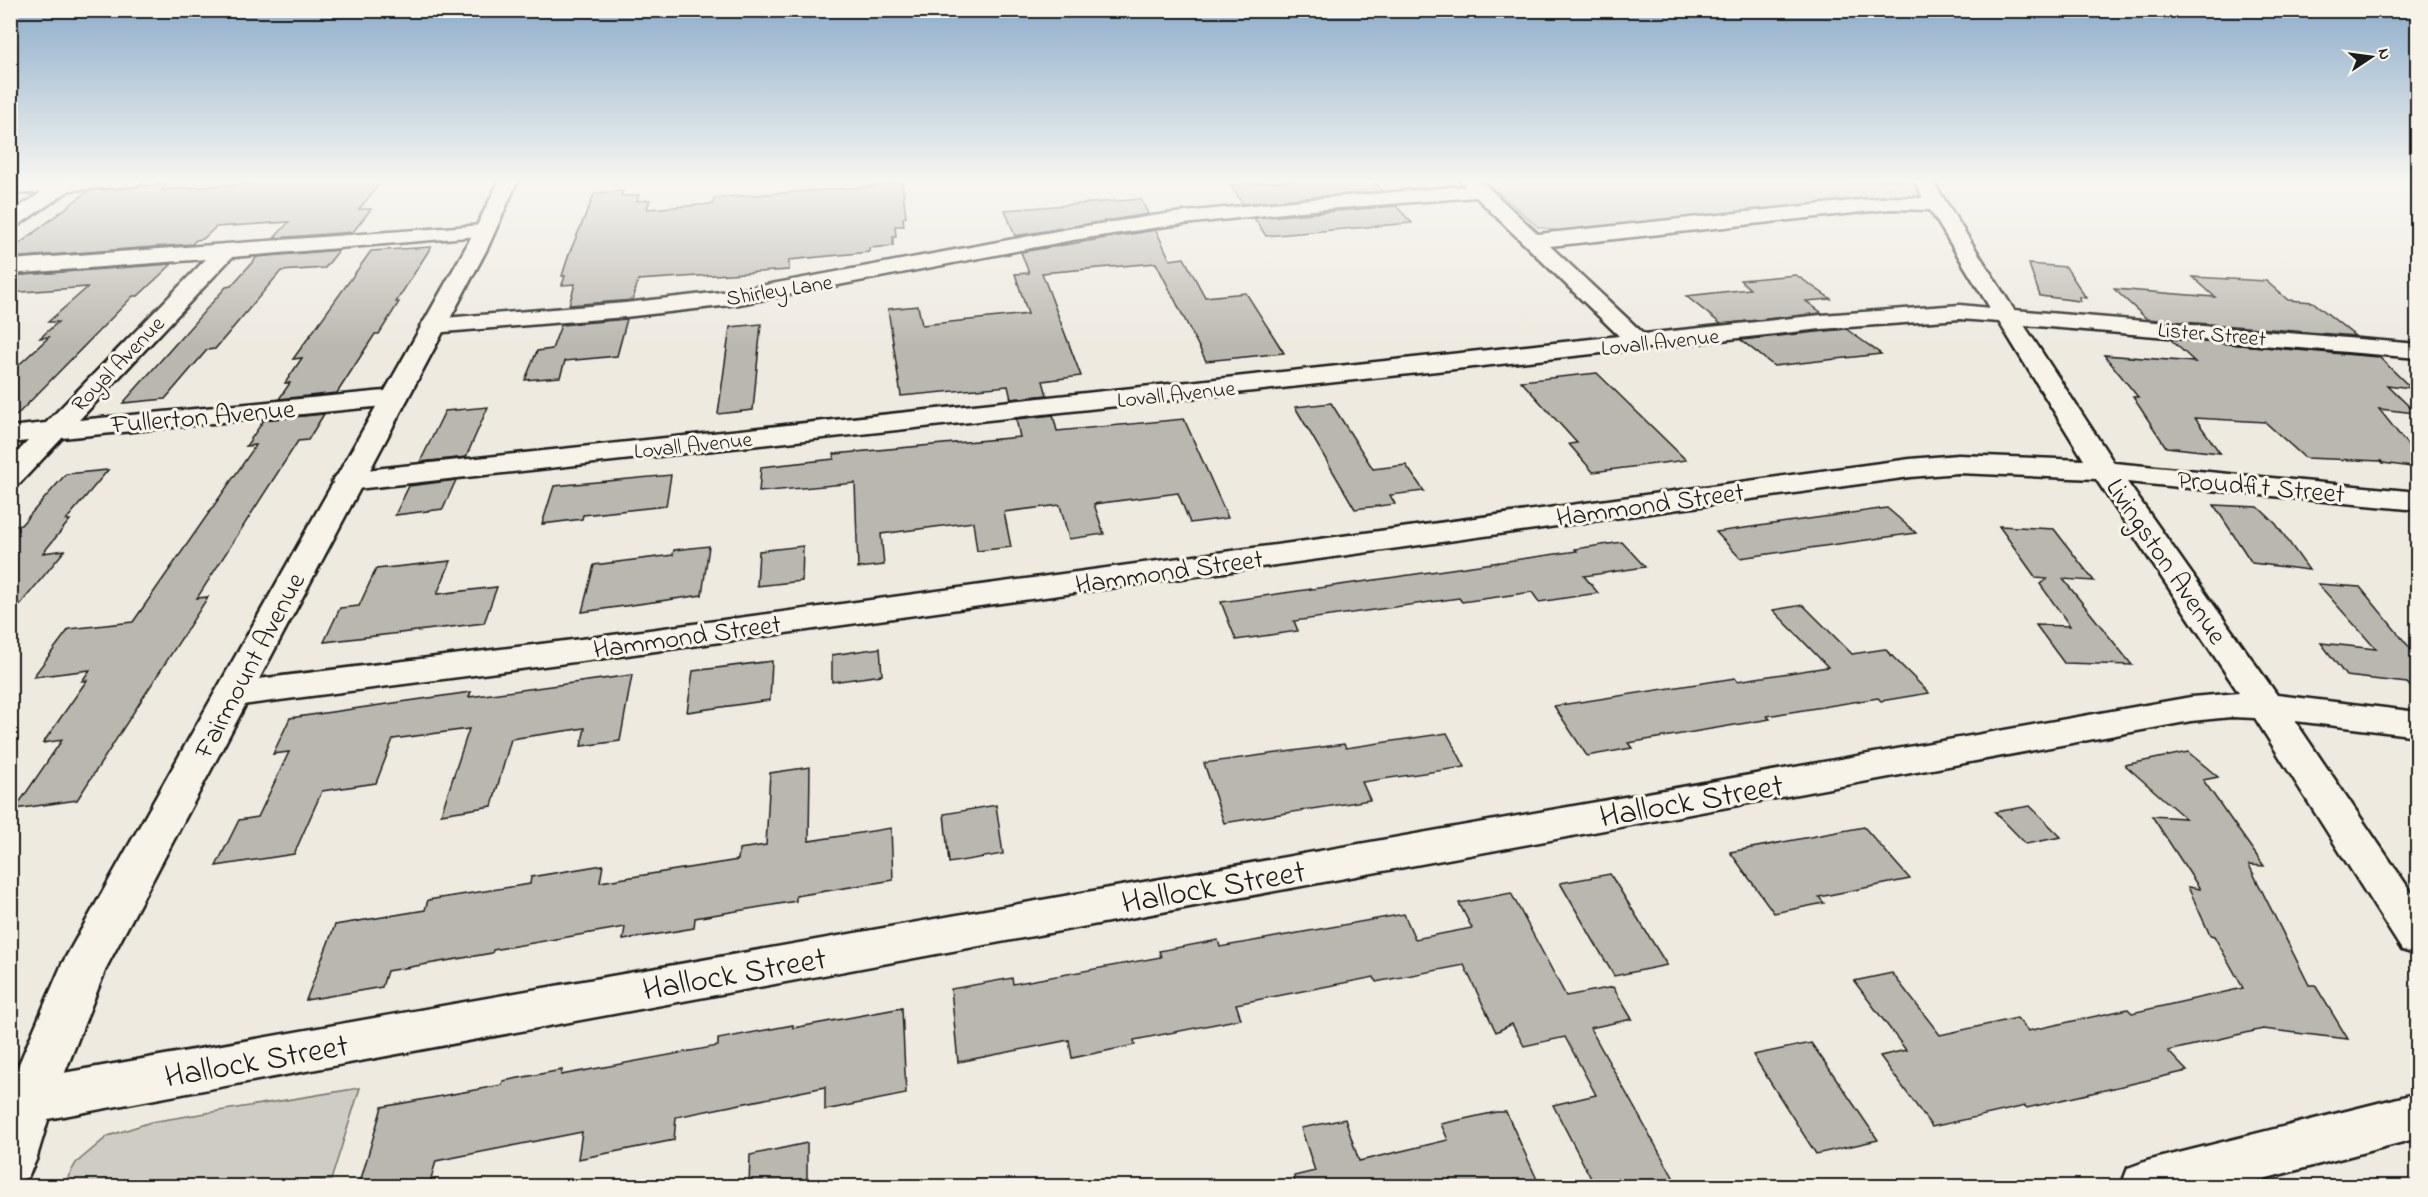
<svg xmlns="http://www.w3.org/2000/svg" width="2428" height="1197" viewBox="0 0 2428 1197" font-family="'Indie Flower',sans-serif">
<rect width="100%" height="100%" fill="#eeeae0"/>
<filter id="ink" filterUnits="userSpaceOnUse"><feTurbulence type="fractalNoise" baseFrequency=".0167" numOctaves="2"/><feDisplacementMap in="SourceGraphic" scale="12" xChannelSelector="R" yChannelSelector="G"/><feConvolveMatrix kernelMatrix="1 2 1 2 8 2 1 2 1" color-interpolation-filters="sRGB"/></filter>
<g filter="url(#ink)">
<g fill="#cfccc3" stroke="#767470" stroke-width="1.5">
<path d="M1484,180h431l7,20 -362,31 -22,-4z"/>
<path d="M360,1088l-29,92h-23l-2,6h-243l13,-23 32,-27 43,-14z"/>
</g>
<g fill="#bab7af" stroke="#1c1c1c" stroke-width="1.5">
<path d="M259,180h124l-24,29h12l-18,23 -79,6 15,-16 -73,5 -13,12 -7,1 -4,4 -182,14v-7l78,-60 79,-7 -6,6 94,-7z"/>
<path d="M1297,180h75l10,11 -139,13 -13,-19z"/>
<path d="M902,182l4,35 -3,1 1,8h-9l1,11h-3v9l-24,2v4l-80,8v10l-151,10 -5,20 -64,5 6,-21 -13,1 3,-9h-3l7,-22 26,-61 28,-2 -2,5 18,-1 -2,6 13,-1 -3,9 66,-5 1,-6 161,-12 -1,-2z"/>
<path d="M1141,199l7,15 -133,22 -10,-26z"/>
<path d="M1396,206l16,17 -146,13 -12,-18z"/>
<path d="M1156,230l14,30 14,-2 21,39 41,-4 38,60 -78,8 -50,-98 -114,10 39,103 -38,5 4,14 -36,4 -3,-13 -107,10 -13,-87 30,-3 4,19 106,-11 -13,-40 14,-1 -8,-21z"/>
<path d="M431,247l-35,55h3l-20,32h-4l-38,59 -58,6 11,-16h-5l17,-25 -9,1 78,-108z"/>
<path d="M339,250l-14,18 -44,3 -66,78 -8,1 -42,49 -42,4 103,-116 5,-1 26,-29z"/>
<path d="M172,264l-34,32h-5l-123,126v-49l39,-36 -9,1 18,-16h-10l40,-35 -78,6v-17z"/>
<path d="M2029,264l37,3 20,31 -7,-1 1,4 -40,-5z"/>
<path d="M1796,275l35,24 -25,2 16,12 -101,11 -35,-28 64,-7 -10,-9z"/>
<path d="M2193,277l73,4 22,19 25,2 42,34 -208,-17 -33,-30 101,8z"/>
<path d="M627,319l-10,37 -52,5 -5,16 -35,3 12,-29 15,-2 9,-24z"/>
<path d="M761,324l-8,86 -35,4 12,-87z"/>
<path d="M1846,329l35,25 -107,12 -33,-26z"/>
<path d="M2170,339l209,18 32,31 -24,-3 29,28 -37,-4 39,49v10l-35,-5 -2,-2 -76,-3 -40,-36 -70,-4 25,35 -54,-6 -33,-50h5l-34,-42 91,7z"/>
<path d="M1597,373l89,87 -93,12 -24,-28 8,-1 -56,-62z"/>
<path d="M1331,403l42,66 33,-4 18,26 -34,4 5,9 -40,5 -60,-102z"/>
<path d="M488,407l-22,50 -46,5 25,-51z"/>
<path d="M324,414l-16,26 -10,1 -101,157 11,-1 -131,203 -62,9 47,-69 -19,3 44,-63 -5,1 8,-11 -57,7 36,-48 64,-7 123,-177 -10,1 18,-26z"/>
<path d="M1053,415l4,16 127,-12 44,99 -38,5 -12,-30 -84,11 10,30 -35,5 -9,-34 -56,7 7,35 -34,4 -4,-29 -92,12 3,31 -26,3 -3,-85 -96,9 2,-25 73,-8v-5l186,-17 -4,-18z"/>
<path d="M108,470l-42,50h4l-27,33 22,-3 -55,67v-91l11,-1 45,-51z"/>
<path d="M671,475l-5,31 -83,9 -1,4 -40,5 12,-38z"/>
<path d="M456,480l-13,29 -48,6 14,-29z"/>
<path d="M2214,505l44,2 18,17 33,46 -57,-7z"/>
<path d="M1887,508l29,25 -176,25 -24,-26z"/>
<path d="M1999,526l55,3 40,52 -31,-2 69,86 -68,-2 -28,-38 34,1 -30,-42 7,-5 -11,-1z"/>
<path d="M1622,542l23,25 -61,9 14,17 -59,9 -7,-10 -70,10 -3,-4 -165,23 4,10 -62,9 -15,-38 356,-51 -2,-2z"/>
<path d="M709,546l-7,49 -120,17 12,-47 79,-10 1,-5z"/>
<path d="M803,546l-1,35 -45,5 2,-35z"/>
<path d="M451,561l-14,33 60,-7 -13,36 -160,19 16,-34 19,-2 17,-37z"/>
<path d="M2318,584l42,3 54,66h4v42l-11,-12 -61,-7 -25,-33 55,6z"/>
<path d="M1803,605l49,49 33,-5 44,44 -48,8 -3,-3 -111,18 3,3 -142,24 4,5 -45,8 -33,-50 181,-28 2,3 91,-14 -55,-57z"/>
<path d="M880,648l2,27 -50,7v-27z"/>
<path d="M772,661l-2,39 -83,12 6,-41z"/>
<path d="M632,675l-12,66 -39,5 4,-18 -74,11 -19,67 -51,8 28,-85 -76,10 -17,44 -54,8 -28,63 -78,12 23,-46 19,-3 31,-65 -16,2 17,-36 181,-26 -2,5z"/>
<path d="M1447,733l18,34 -103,15 8,18 -146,23 -20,-60 140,-19 2,4z"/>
<path d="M2188,752l30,25 -15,3 61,86 -15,-1 60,120h6l33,54 -85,-10 -95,22 19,20 -160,37 -2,-2 -93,21 -52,-71 26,-6 -52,-69 38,-8 48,62 77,-17 11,13 100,-22 4,4 111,-25 -29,-52 -4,-1 -22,-48 12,2 -48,-73 33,2 -60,-53z"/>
<path d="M810,767l-1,74 82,-13 2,52 -97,16v5l-101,17 -1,10 -71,12 2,-13 -132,23 -1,3 -105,18 -5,16 -76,13 29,-75 90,-15 3,-10 102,-16 1,-7 72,-12 -3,17 138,-22 1,-11 27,-4 4,-72z"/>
<path d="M996,805l7,49 -54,9 -5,-49z"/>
<path d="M2030,806l31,31 -35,7 -31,-32z"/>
<path d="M1864,827l46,52 -91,18 5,6 -50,10 -44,-61z"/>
<path d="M1610,874l57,91 -53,11 -54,-93z"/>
<path d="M1511,893l55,103 47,-9 19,32 -42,9 88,158h-83l-42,-81 43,-10 -31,-58 -41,9 -12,-22 -16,8 -32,-67 -88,17 -2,-5 -138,27 5,15 -107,21 1,5 -63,13 -3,-18 -111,22 -7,-73 61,-11 1,6 148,-27 -2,-6 59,-11 2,7 184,-33 11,25 57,-11 -13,-25z"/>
<path d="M902,1008l4,86 -81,16v-23l-149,30 -2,23 -96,19 4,-27 -146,29 -7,25h-70l23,-79 120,-22 1,-4 59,-11 -1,5 157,-29v-7l75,-14v3z"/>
<path d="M1811,1043l22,31 45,66 -62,14 -63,-99z"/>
<path d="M1496,1112h10l34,74h-245l-1,-10 21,-5 -14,-43 44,-9 14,42 89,-21 -7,-16z"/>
<path d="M807,1143v43h-58l1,-31z"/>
</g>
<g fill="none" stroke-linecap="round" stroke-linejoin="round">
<g stroke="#1c1c1c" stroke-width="5">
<g id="minor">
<path d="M52,180h90l-2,4 -7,2 -63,4 -53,36 -7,2v-15l32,-21 -32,2v-12z"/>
<path d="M1460,180h20l58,54 352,-37 33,1 -9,-18h18l82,130 404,34v14l-394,-33 90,138 304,29v18l-291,-28 150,213 141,17v24l-123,-15 123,181v53l-16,-5 -147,-232 -24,-1 -40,4 -2181,405 2,-44 2179,-385 48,-4 -143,-214 -138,-6 -48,4 -1305,181 -371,48 -13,-4 -5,-8 5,-8 13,-4 371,-46 1305,-177 48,-4 126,5 -85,-138 -39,-3 -139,10 -1474,161 -10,-3 -5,-6 5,-6 10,-3 1272,-136 -143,-139 -175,14 -135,15 -93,14 -334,64 -114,13 -193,16 -8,-2 -4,-5 4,-5 8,-2 193,-16 114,-13 334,-62 93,-14 135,-14 164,-14zM1890,209l40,1 60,98 -30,-3 -139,10 -177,19 -94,-88z"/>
<path d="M484,225l7,2 3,4 -3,4 -259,22 -153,163 316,-30 9,2 4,6 -4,6 -342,34 -42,45 -10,3v-26l18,-19 -18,2v-16l36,-4 160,-164 -196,15v-14z"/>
<path d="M2418,1093v45l-181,48h-116l7,-18 19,-7z"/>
</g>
</g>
<g stroke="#1c1c1c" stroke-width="5">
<path id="major" d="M500,180h18l-30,67 -381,719 -53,134 -18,60 -8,17 -18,7v-99l52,-121 404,-717z"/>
</g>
<use href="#minor" fill="#f7f3e8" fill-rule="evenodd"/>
<use href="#major" fill="#f7f3e8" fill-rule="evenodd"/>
</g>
</g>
<linearGradient id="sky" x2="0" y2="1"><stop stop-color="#8dadca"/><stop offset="0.52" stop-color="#f7f6f1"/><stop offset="1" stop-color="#f7f6f1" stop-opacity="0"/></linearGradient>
<rect width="2428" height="347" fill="url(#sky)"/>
<g text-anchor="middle" stroke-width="6" stroke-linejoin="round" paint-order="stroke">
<g font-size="22" fill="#1c1c1c" stroke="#f7f3e8">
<text transform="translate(779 289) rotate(-9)" y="8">Shirley Lane</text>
<text transform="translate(2212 333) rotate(5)" y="8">Lister Street</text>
<text transform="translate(1660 341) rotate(-6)" y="8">Lovall Avenue</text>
<text transform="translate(117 363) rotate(-46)" y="8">Royal Avenue</text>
<text transform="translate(1176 393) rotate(-6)" y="8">Lovall Avenue</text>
<text transform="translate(693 444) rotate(-6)" y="8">Lovall Avenue</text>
</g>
<g font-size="27" fill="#1c1c1c" stroke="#f7f3e8">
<text transform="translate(203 416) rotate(-5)" y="9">Fullerton Avenue</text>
<text transform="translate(2261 486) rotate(5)" y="9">Proudfit Street</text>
<text transform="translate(1650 504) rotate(-8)" y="9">Hammond Street</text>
<text transform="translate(2167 561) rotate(56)" y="9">Livingston Avenue</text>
<text transform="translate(1169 571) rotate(-8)" y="9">Hammond Street</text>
<text transform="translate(687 636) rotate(-8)" y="9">Hammond Street</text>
<text transform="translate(249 665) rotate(-62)" y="9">Fairmount Avenue</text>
</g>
<g font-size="33" fill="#1c1c1c" stroke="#f7f3e8">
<text transform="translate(1691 799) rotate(-10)" y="12">Hallock Street</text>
<text transform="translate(1213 885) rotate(-10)" y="12">Hallock Street</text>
<text transform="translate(734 972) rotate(-10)" y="12">Hallock Street</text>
<text transform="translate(256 1059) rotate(-10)" y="12">Hallock Street</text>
</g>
</g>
<rect width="2428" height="1197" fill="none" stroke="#f7f3e8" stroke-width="36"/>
<rect x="18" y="18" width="2392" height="1161" fill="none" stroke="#1c1c1c" stroke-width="2" filter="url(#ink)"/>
<g transform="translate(2371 57) rotate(77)" stroke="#f7f3e8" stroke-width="4.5" paint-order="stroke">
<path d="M0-4.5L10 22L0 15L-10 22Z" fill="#1c1c1c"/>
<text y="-9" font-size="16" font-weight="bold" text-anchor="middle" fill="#1c1c1c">N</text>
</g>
</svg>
